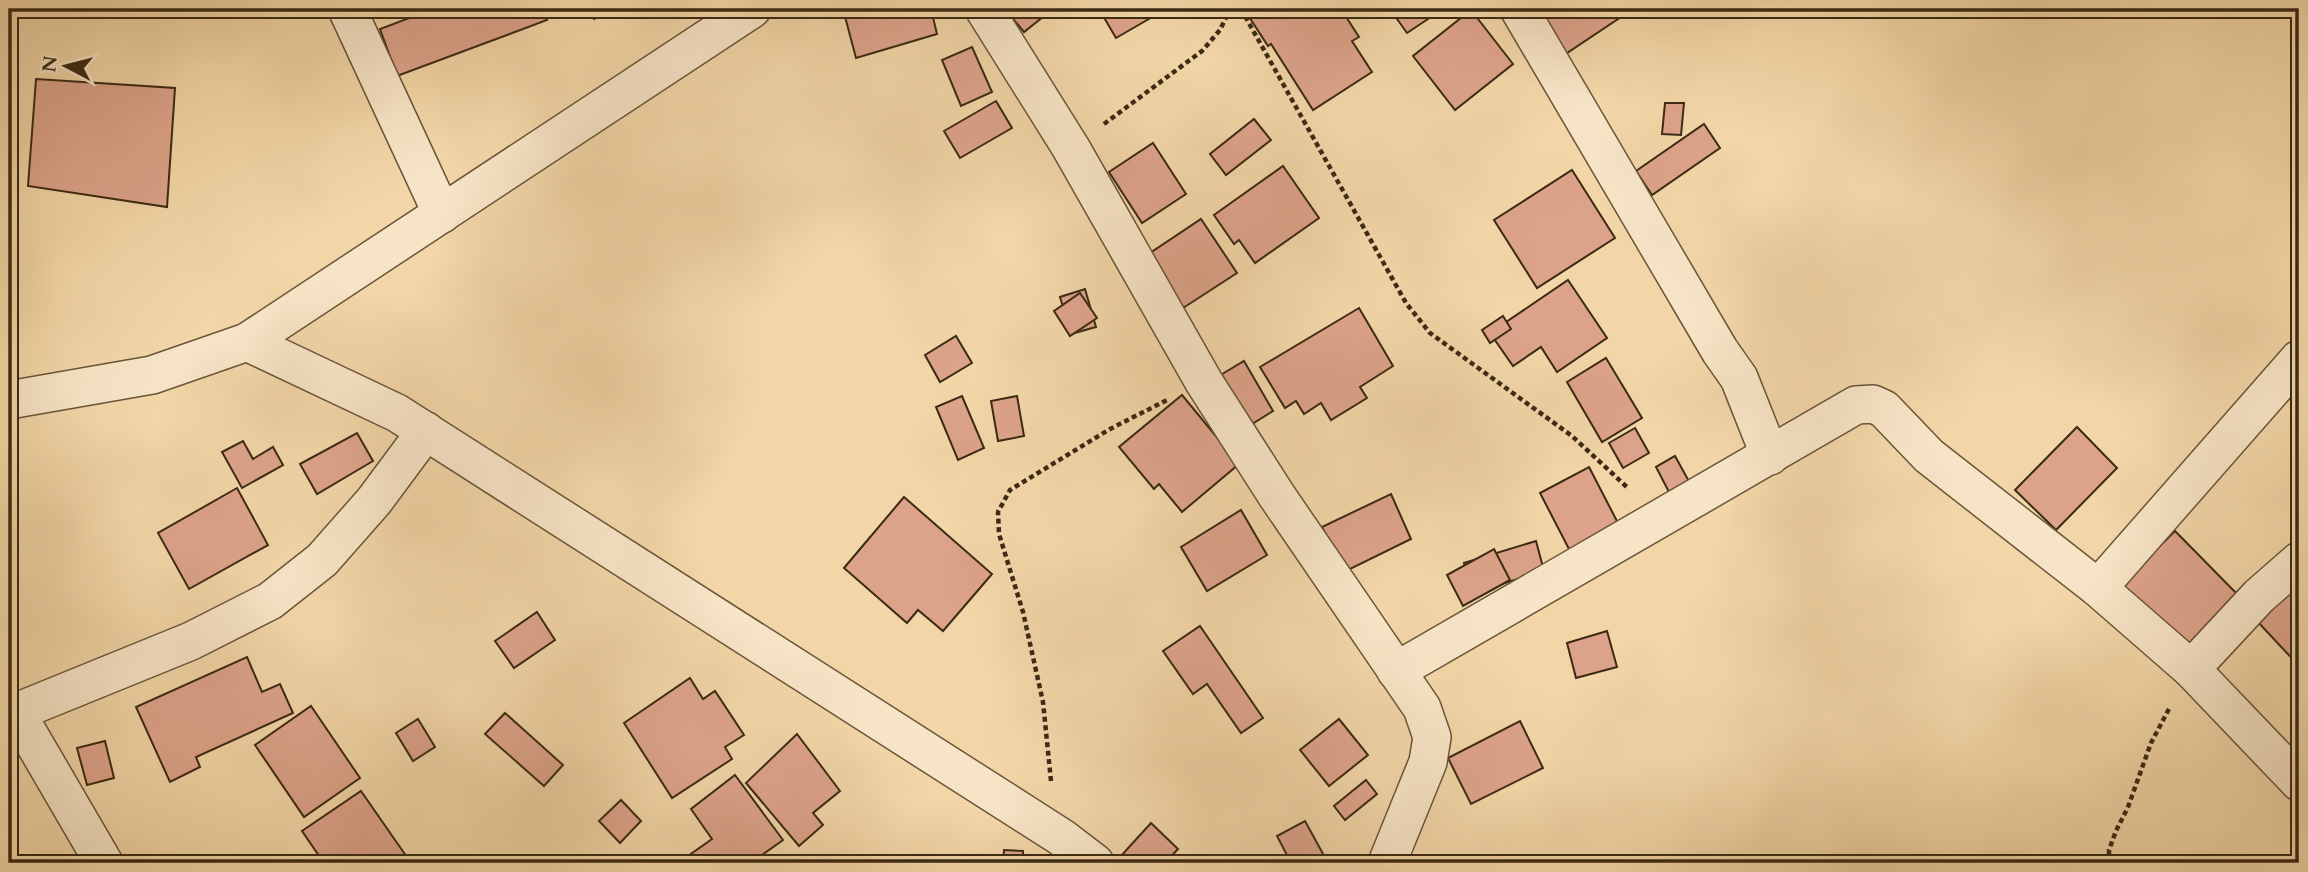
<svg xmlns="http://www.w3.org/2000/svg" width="2308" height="872" viewBox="0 0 2308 872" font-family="Cardo,serif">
<rect width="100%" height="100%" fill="#f2d6a7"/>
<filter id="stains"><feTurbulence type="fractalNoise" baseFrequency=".00286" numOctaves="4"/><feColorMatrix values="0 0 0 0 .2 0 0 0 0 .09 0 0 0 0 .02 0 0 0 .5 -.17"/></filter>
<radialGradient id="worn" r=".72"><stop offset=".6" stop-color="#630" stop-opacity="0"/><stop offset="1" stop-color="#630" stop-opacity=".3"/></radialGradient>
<g fill="#dda38a" stroke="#3b2a13" stroke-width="2">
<path d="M433,9h110l4,11 -150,56 -17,-47z"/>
<path d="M589,9h28l-23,10z"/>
<path d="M843,9h88l6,25 -81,24z"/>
<path d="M1005,9h48l-29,23z"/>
<path d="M1099,9h67l-50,29z"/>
<path d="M1244,9h97l18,28 -7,4 20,31 -59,38 -42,-66 -3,2z"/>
<path d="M1390,9h53l-36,24z"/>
<path d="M1525,9h108l-75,50z"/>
<path d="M1471,10l42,54 -58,46 -42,-54z"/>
<path d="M972,47l20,45 -31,14 -19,-46z"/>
<path d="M9,77l7,27 -7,1z"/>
<path d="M36,79l139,9 -8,119 -139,-21z"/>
<path d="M996,101l16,27 -52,30 -16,-27z"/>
<path d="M1665,103h19l-3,32 -19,-1z"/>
<path d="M1254,119l17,21 -45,35 -16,-21z"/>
<path d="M1704,124l16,24 -68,47 -16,-24z"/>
<path d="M1153,143l33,51 -44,29 -33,-51z"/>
<path d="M1283,166l36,52 -64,45 -16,-23 -5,4 -20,-29z"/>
<path d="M1572,170l43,68 -78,50 -43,-68z"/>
<path d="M1201,219l36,54 -57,37 -36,-53z"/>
<path d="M1568,280l39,58 -50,34 -16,-25 -28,19 -23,-33z"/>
<path d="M1085,289l11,38 -25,7 -11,-37z"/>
<path d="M1080,293l17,25 -27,18 -16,-25z"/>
<path d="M1359,308l34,58 -33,21 7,11 -36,22 -10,-17 -17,11 -8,-13 -11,7 -25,-41z"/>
<path d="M1503,316l8,13 -21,14 -8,-13z"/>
<path d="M956,336l16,27 -32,19 -15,-27z"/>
<path d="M1606,358l36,60 -40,24 -35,-60z"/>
<path d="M1244,361l29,50 -29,18 -30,-50z"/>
<path d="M1182,395l57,69 -57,48 -23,-28 -5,5 -35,-42z"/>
<path d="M962,396l22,52 -26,12 -22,-53z"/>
<path d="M1017,396l7,40 -26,5 -7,-40z"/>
<path d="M2077,427l40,41 -61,62 -41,-40z"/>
<path d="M1635,428l14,25 -26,15 -14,-25z"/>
<path d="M357,433l16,28 -56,33 -17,-30z"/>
<path d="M243,441l10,18 20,-12 10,18 -41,23 -20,-36z"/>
<path d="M1675,456l16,29 -20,11 -15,-29z"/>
<path d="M1589,467l30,58 -49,26 -30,-58z"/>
<path d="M237,488l31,57 -79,44 -31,-56z"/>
<path d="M1391,494l20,45 -67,33 -22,-45z"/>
<path d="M904,497l88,77 -49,57 -25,-21 -11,13 -63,-55z"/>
<path d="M1241,510l26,45 -60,36 -26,-44z"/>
<path d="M2175,531l69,70 -57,57 -69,-71z"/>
<path d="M1536,541l8,30 -72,22 -8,-30z"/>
<path d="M1494,549l16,31 -47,26 -16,-31z"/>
<path d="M2299,581v85l-42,-45z"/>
<path d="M537,612l18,28 -41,28 -19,-27z"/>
<path d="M1200,626l63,92 -22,15 -34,-49 -14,10 -30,-43z"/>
<path d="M1607,631l10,36 -41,11 -9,-35z"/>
<path d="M247,657l15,35 18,-8 13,29 -97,44 4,10 -30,15 -34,-75z"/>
<path d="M690,678l13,21 12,-8 29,44 -19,12 7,12 -60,39 -48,-75z"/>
<path d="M311,706l49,72 -56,39 -49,-72z"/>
<path d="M505,713l58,52 -19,21 -59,-52z"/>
<path d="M418,719l17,28 -22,14 -17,-28z"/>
<path d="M1339,719l29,36 -39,31 -29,-36z"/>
<path d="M1520,721l23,47 -72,36 -23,-46z"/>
<path d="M797,734l43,57 -27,22 10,12 -24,21 -53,-63z"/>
<path d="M105,741l9,37 -27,7 -10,-37z"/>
<path d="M735,775l48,65 -32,23h-73l34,-24 -21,-30z"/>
<path d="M1366,780l11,14 -32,26 -11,-14z"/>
<path d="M361,791l50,72h-87l-22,-32z"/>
<path d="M621,800l20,21 -21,22 -21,-22z"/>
<path d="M1305,821l23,42h-37l-14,-27z"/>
<path d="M1151,823l27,26 -13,14h-39l-6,-6z"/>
<path d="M1004,850l19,1v12h-20z"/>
</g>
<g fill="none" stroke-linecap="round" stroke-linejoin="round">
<g stroke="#695538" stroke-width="40">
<g id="street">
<path d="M347,9l95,205"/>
<path d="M984,9l87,139 133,234 73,114 145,212 10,29 -4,25 -41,101"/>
<path d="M1519,9l201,342 19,27 31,78"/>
<path d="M247,342l150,71 664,424 34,26"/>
<path d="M9,400l143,-25 95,-33 505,-333"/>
<path d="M2098,588l201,-229"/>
<path d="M2191,669l68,-73 40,-35"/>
<path d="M1396,671l460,-266 17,-1 11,5 45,47 169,132 93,81 108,113"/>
<path d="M16,712l88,151"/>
<path d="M9,715l182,-74 79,-40 52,-41 52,-59 52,-70"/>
</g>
</g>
<g stroke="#3b2a13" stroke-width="4.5" stroke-dasharray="5 3.5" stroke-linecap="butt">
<path d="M1241,9l165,294 24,30 142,103 57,53"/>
<path d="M1104,124l98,-73 18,-21 10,-21"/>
<path d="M1051,781l-8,-79 -20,-90 -24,-78 -1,-22 12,-22 100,-61 57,-29"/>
<path d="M2109,863v-13l7,-19 12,-24 23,-64 19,-36"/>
</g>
<use href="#street" stroke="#f7e4c6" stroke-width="37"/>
</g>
<rect width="2308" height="872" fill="none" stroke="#f2d6a7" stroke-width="35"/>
<rect x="10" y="10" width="2287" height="851" fill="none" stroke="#3b2a13" stroke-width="3.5"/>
<rect x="18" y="18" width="2273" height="837" fill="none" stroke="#3b2a13" stroke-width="2"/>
<g transform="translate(66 66) rotate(277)" stroke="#f7e4c6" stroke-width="5" paint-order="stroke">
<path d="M0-5L12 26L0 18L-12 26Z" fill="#3b2a13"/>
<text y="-10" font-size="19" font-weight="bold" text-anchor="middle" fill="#3b2a13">N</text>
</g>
<rect width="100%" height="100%" filter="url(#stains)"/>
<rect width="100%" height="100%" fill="url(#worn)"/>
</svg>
